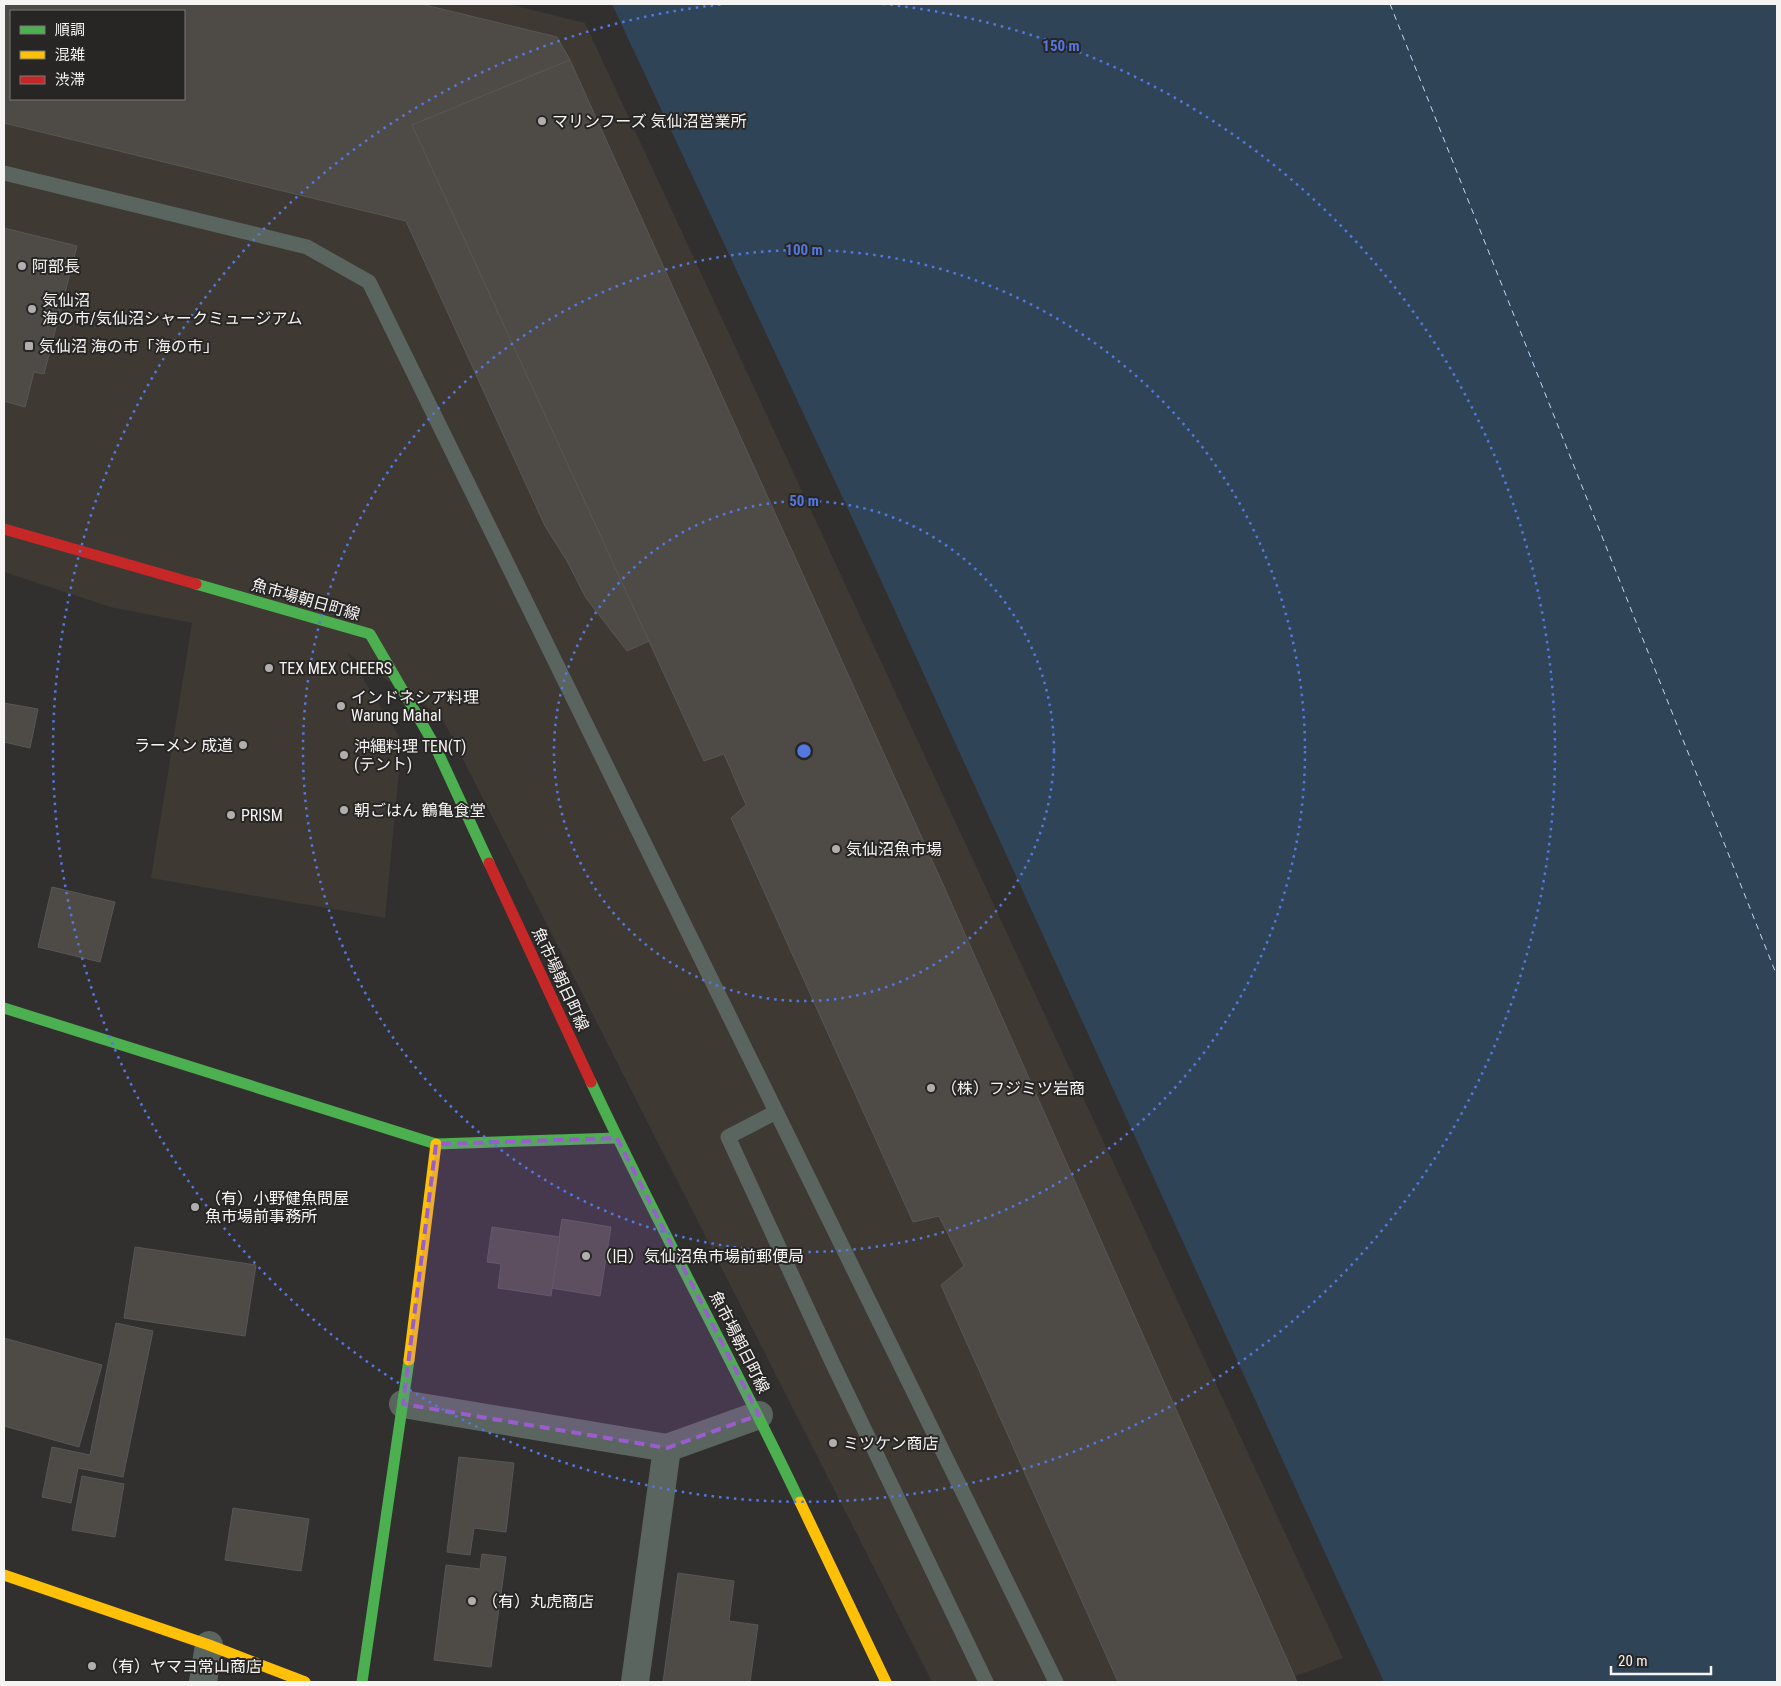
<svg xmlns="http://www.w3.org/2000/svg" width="1781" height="1686" viewBox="0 0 1781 1686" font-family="'Roboto Condensed','Noto Sans JP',sans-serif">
<rect width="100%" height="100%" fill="#31302f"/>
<path fill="#3e3933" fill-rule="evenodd" d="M4,4h505l76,19 758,1635 -62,24h-349l-491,-966 -94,-63 55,88 -17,177 -234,-40 41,-255 -82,-16 -106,-35zM11,11h173v88h-173z"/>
<path fill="#304457" d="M612,4h1165v1678h-393l-521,-1141z"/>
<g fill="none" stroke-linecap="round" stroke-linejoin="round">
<path stroke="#b8dcfe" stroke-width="1" stroke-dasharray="6 5" stroke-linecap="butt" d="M1390,4l387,972"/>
</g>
<g fill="#4e4a45" stroke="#585756" fill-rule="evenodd">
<path d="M4,4h417l136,33 13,23 -158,65 237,516 -22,10 -41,-53 -19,-37 -22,-35 -139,-305 -402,-98zM11,11h173v88h-173z"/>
<path d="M570,60l371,820 356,802h-179l-177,-397 23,-19 -25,-50 -26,6 -182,-404 15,-13 -22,-51 -20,7 -292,-636z"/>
<path d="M4,228l73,18 -33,128 -10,-2 -9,35 -21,-6z"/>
<path d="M4,703l34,6 -8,39 -26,-6z"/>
<path d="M52,887l63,15 -15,60 -62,-15z"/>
<path d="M562,1219l49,8 -11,69 -49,-8z"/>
<path d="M492,1227l68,10 -9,59 -53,-8 3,-24 -14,-2z"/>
<path d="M135,1247l121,18 -11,71 -121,-18z"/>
<path d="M116,1323l37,8 -30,146 -45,-9 -7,35 -29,-6 10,-50 38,8z"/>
<path d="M4,1338l98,27 -23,82 -75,-21z"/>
<path d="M459,1457l55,6 -8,69 -32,-4 -4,27 -23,-3z"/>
<path d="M82,1476l42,8 -9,53 -43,-7z"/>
<path d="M233,1508l76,11 -8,52 -76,-11z"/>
<path d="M482,1554l24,3 -15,110 -57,-7 12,-95 34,4z"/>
<path d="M678,1573l56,8 -5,40 29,4 -8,57h-87z"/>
</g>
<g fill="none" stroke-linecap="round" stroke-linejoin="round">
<g stroke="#5b6560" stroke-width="15">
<path d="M4,173l303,74 62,35 687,1400"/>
<path d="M776,1112l-48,25 104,225 154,320"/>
</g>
<g stroke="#5b6560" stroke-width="28">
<path d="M403,1404l264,44"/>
<path d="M203,1682l6,-37"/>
<path d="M635,1682l32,-234 92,-33"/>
</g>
<g stroke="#4caf50" stroke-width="11">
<path d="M196,584l174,50 65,112 54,117"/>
<path d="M4,1008l432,136 181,-6"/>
<path d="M591,1082c66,142 142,279 209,420"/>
<path d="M362,1682l47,-322"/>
</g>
<g stroke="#ffc107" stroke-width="11">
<path d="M409,1360l27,-216"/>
<path d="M800,1502l86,180"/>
<path d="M4,1575l205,70 96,37"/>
</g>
<g stroke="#c62828" stroke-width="11">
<path d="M4,529l192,55"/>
<path d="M489,863l102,219"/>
</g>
</g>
<path fill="#9a5ecc" fill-opacity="0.2" stroke="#9a5ecc" stroke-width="4" stroke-dasharray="10 6" stroke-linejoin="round" d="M617,1138l142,277 -92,33 -264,-44 33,-260z"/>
<g fill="none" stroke="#5378df" stroke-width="2.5" stroke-dasharray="2.5 5">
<circle cx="804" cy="751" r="250"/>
<circle cx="804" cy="751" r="501"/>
<path d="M883 4A751 751 0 1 1 725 4"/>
</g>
<g fill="#b0afae" stroke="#282625" stroke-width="2">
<circle cx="542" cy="121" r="5"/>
<circle cx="22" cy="266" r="5"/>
<circle cx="32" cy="309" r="5"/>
<rect x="24" y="341" width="10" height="10" rx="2.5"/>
<circle cx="269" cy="668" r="5"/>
<circle cx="341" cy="706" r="5"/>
<circle cx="243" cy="745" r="5"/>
<circle cx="344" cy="755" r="5"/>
<circle cx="344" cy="810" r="5"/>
<circle cx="231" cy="815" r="5"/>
<circle cx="836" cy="849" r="5"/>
<circle cx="931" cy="1088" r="5"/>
<circle cx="195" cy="1207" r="5"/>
<circle cx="586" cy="1256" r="5"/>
<circle cx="833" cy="1443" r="5"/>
<circle cx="472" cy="1601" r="5"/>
<circle cx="92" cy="1666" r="5"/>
</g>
<g text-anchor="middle" stroke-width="4" stroke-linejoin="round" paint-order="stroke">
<g font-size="16" fill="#f5f4f3" stroke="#282625" text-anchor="start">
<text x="552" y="127">マリンフーズ 気仙沼営業所</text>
<text x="32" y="272">阿部長</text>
<text x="42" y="306">気仙沼<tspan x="42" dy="18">海の市/気仙沼シャークミュージアム</tspan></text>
<text x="39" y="352">気仙沼 海の市「海の市」</text>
<text x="279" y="674">TEX MEX CHEERS</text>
<text x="351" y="703">インドネシア料理<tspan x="351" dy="18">Warung Mahal</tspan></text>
<text x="233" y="751" text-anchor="end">ラーメン 成道</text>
<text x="354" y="752">沖縄料理 TEN(T)<tspan x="354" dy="18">(テント)</tspan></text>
<text x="354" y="816">朝ごはん 鶴亀食堂</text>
<text x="241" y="821">PRISM</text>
<text x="846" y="855">気仙沼魚市場</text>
<text x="941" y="1094">（株）フジミツ岩商</text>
<text x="205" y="1204">（有）小野健魚問屋<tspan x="205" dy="18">魚市場前事務所</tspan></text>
<text x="596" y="1262">（旧）気仙沼魚市場前郵便局</text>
<text x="843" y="1449">ミツケン商店</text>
<text x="482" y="1607">（有）丸虎商店</text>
<text x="102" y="1672">（有）ヤマヨ常山商店</text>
</g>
<g font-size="16" fill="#f5f4f3" stroke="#282625">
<text transform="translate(306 599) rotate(16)" y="6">魚市場朝日町線</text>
<text transform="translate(561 979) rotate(65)" y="6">魚市場朝日町線</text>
<text transform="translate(740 1342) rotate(63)" y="6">魚市場朝日町線</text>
</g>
</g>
<circle cx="804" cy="751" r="8" fill="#5378df" stroke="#282625" stroke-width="2.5"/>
<g font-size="15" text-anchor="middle" font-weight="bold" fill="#5378df" stroke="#282625" stroke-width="4" stroke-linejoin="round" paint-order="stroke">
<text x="1061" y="51">150 m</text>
<text x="804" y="255">100 m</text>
<text x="804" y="506">50 m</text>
</g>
<rect width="1781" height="1686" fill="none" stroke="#f5f4f3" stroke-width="10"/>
<rect x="10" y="10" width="175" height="90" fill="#282625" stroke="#7a7877"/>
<rect x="20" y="26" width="25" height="8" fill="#4caf50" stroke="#7a7877"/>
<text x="55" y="35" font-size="15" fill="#f5f4f3">順調</text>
<rect x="20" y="51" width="25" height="8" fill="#ffc107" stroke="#7a7877"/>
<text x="55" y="60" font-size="15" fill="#f5f4f3">混雑</text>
<rect x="20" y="76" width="25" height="8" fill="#c62828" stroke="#7a7877"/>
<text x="55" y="85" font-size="15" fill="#f5f4f3">渋滞</text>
<path d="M1611 1666v8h100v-8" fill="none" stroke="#f5f4f3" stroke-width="2.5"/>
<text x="1618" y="1666" font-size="15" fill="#f5f4f3" stroke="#282625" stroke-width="4" paint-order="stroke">20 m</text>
</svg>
